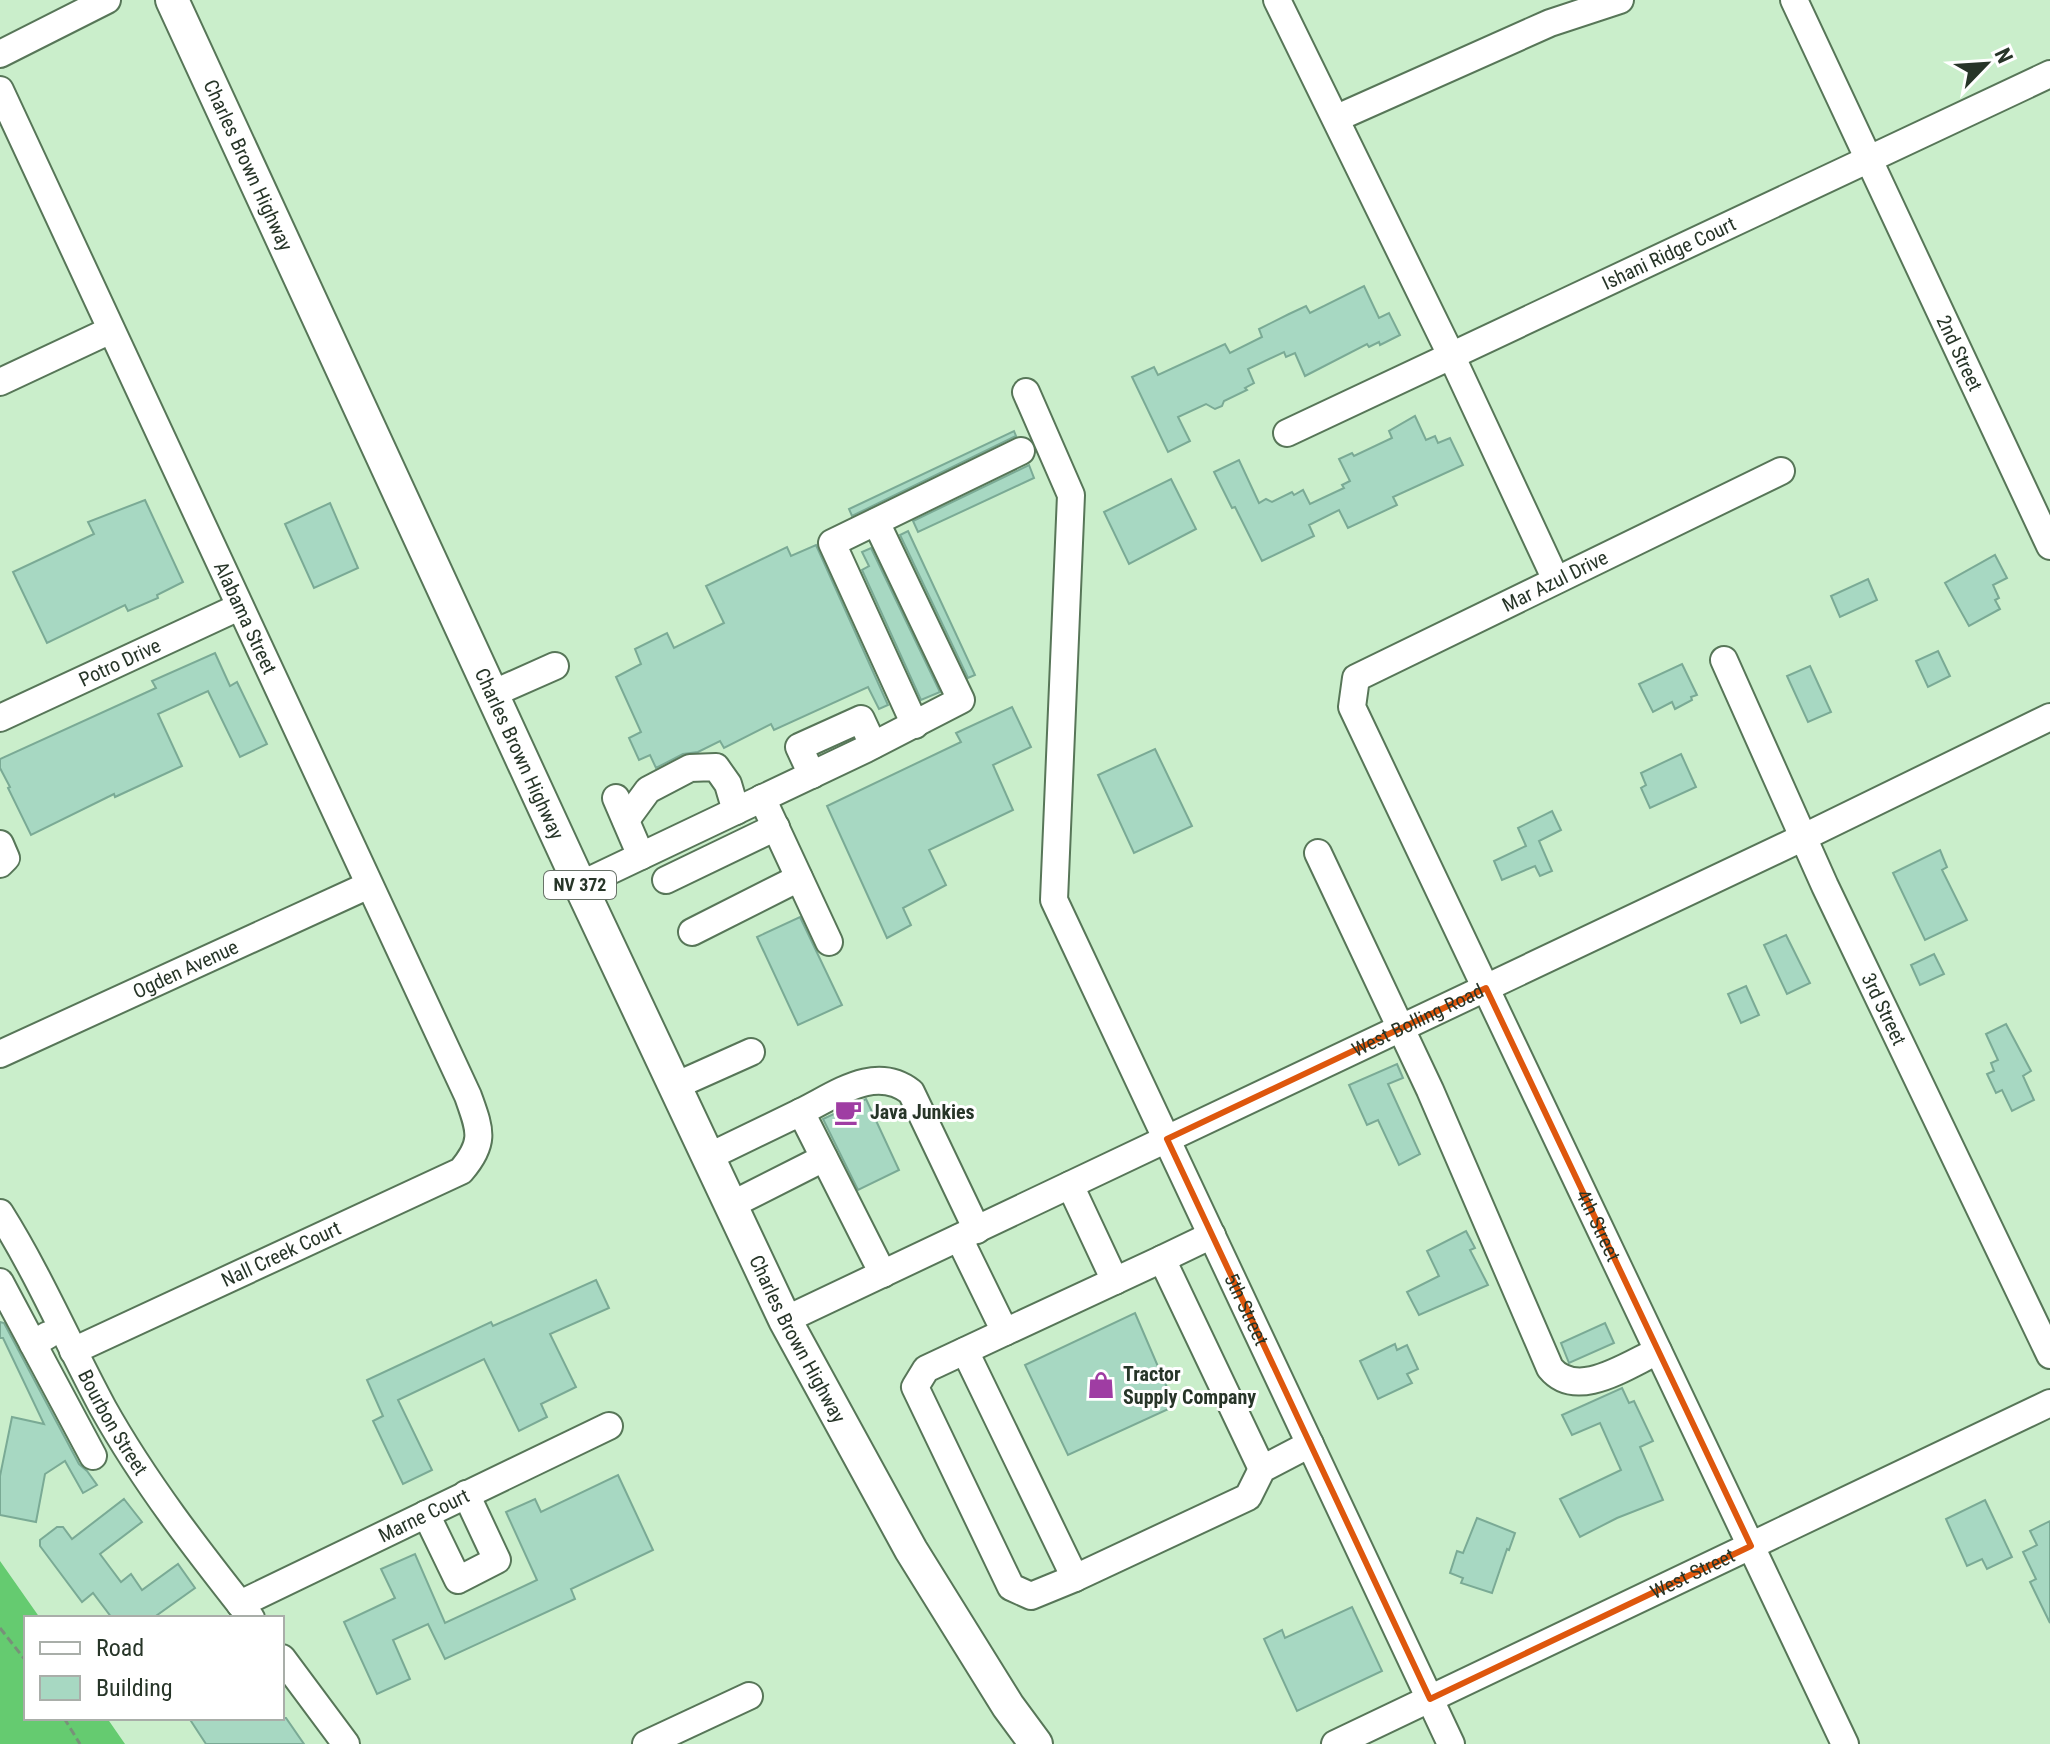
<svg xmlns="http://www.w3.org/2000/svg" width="2050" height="1744" viewBox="0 0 2050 1744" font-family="'Roboto Condensed',sans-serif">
<rect width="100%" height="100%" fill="#caeecb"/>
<path fill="#65cb70" d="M0,1561l40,57h-14v100h81l18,26h-125z"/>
<g fill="#a7d8c2" stroke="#7aaa95" stroke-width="2">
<path d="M1364,286l15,32 10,-5 11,22 -20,10 -1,-3 -10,5 -2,-3 -62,32 -10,-23 -9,4 -2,-5 -36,17 6,14 -9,5 2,2 -23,11 -2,5 -7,3 -9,-5 -28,13 12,24 -22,11 -36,-75 22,-10 4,8 67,-31 5,9 32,-16 -3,-8 30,-15 17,-8 4,7z"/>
<path d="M1415,416l11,24 9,-4 3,7 12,-5 13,27 -70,32 4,8 -49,23 -9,-18 -30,15 5,11 -52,25 -27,-54 -3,1 -18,-36 25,-12 20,43 7,-4 6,3 20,-10 2,3 9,-5 7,14 34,-16 -2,-3 8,-4 -11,-22 13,-6 2,3 38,-18 -3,-7z"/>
<path d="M1014,431l2,5 -164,80 -3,-7z"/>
<path d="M1029,465l5,13 -116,54 -5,-11z"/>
<path d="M1171,479l25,50 -67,35 -25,-52z"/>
<path d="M145,500l38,82 -26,13 1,3 -30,13 -3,-6 -78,38 -34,-71 81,-38 -6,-12z"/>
<path d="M330,503l28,65 -44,20 -29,-64z"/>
<path d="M908,531l67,144 -7,3 -68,-143z"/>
<path d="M816,545l72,160 -9,4 -11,-22 -94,43 -3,-6 -47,24 -4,-7 -22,11 -15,2 -27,14 -6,-13 -11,5 -10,-22 12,-6 -25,-55 25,-13 -6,-15 32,-16 7,15 50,-25 -18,-37 81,-39 4,9z"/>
<path d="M871,548l69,144 -19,8 -59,-130 7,-4 -7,-14z"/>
<path d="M1995,555l12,23 -14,7 6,13 -4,2 5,9 -31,17 -24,-43z"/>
<path d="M1868,579l9,21 -37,17 -9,-21z"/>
<path d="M1938,651l12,25 -22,11 -12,-26z"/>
<path d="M215,653l15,33 7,-4 30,62 -27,13 -32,-66 -50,23 24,52 -67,31 -1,-3 -83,41 -23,-47 2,-1 -10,-19v-9l156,-71 -4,-7z"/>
<path d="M1682,664l15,31 -6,2 1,3 -17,9 -3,-7 -19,10 -14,-28z"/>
<path d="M1810,666l21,46 -23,10 -21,-46z"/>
<path d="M1012,707l19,40 -38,18 20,45 -84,40 17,35 -43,23 8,17 -24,13 -60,-132 134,-64 -5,-9z"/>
<path d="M1155,749l37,77 -58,27 -36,-78z"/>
<path d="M1681,754l15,33 -46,21 -9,-20 5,-3 -5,-12z"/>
<path d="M1552,811l9,19 -22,11 13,30 -12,5 -5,-10 -33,14 -8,-19 32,-15 -8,-18z"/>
<path d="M1940,850l7,17 -5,3 25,50 -42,20 -32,-67z"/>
<path d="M800,917l42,88 -44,20 -41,-88z"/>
<path d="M1786,935l24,48 -23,11 -23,-49z"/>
<path d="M1934,954l10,20 -24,11 -9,-20z"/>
<path d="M1746,986l13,29 -18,8 -13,-29z"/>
<path d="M2006,1024l25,47 -8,5 11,24 -22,11 -10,-21 -6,3 -9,-19 7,-3 -3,-8 7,-3 -12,-26z"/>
<path d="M1397,1064l6,14 -15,6 32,70 -21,11 -21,-45 -11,5 -18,-40z"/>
<path d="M866,1099l33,71 -41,20 -35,-71z"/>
<path d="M1466,1231l9,17 -5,2 18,35 -69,30 -12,-23 32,-16 -12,-25z"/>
<path d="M596,1280l13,28 -59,26 26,53 -35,17 6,13 -28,14 -35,-72 -86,41 34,70 -29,14 -30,-63 10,-5 -16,-36 124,-58 2,4z"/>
<path d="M1135,1313l40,93 -107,49 -43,-90z"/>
<path d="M0,1322l4,1 75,141 8,7 10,14 -14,8 -18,-32 -20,13 -9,48 -36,-7v-39l12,-59 32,7 -41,-86h-3z"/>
<path d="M1605,1323l9,20 -45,20 -8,-20z"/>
<path d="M1395,1344l2,6 10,-5 11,24 -11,5 5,9 -34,16 -18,-38z"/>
<path d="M1622,1388l7,15 5,-2 19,40 -13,6 23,53 -46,18 -37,19 -20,-38 61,-29 -21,-47 -28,12 -10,-20z"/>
<path d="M618,1475l35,75 -82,39 4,10 -130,60 -17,-35 -35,16 17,39 -33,15 -33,-72 51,-24 -14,-29 34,-15 30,69 92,-43 -31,-68 29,-13 6,13z"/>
<path d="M124,1499l18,23 -42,32 21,28 10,-8 11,16 36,-26 17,24 -42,30h-41l-19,-25 -11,9 -42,-56v-6l17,-13h6l9,12z"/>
<path d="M1985,1500l27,57 -25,12 -5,-10 -15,7 -21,-47z"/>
<path d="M1477,1518l38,15 -6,17 -2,-1 -15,44 -31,-10 2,-5 -13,-5 7,-22 6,2z"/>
<path d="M2050,1521v102l-20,-41 6,-3 -13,-27 14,-7 -7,-14z"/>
<path d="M1352,1607l30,64 -85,40 -33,-72 18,-9 3,8z"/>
<path d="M189,1718h97l18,26h-98z"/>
</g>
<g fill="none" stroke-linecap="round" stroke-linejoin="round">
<g stroke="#577658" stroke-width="30">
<g id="minor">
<path d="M1277,0l174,355 105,225"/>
<path id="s1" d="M1794,0l256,546"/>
<path d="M0,54l107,-54"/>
<path id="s2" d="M0,90l468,1006c12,34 18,46 -7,75l-388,180"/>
<path d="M1337,118l213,-95 70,-23"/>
<path d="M0,382l111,-52"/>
<path id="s3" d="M1026,392l45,103 -17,405 397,844"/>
<path id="s4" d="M1287,433l763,-359"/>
<path id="s5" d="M1781,471l-425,207 -4,29 493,1037"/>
<path id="s6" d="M1724,660l101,226 225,469"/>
<path d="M492,694l63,-28"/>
<path id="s7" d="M0,718l239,-111"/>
<path d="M915,725l-83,-182 189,-92"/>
<path d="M812,775l-13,-28 62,-28 12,26"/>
<path d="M616,798l25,58"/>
<path d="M762,798l67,144"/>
<path d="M626,820l22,-30 42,-22 26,-1 12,17 8,27"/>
<path d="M0,844l6,14 -6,6"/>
<path d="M1318,853l112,237 120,278c27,33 77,-3 108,-17"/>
<path d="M666,880l110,-53"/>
<path d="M580,885l286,-136 95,-49 -85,-178"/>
<path d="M692,932l107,-54"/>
<path id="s8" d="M0,1054l369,-169"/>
<path d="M675,1086l76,-34"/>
<path d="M801,1112c35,-17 74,-48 110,-20l66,138"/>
<path d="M708,1157l93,-45 82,162"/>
<path d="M1070,1185l45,96"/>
<path d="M731,1205l93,-47"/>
<path id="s9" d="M0,1213c39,62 68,130 103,195 42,75 95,143 148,210"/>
<path d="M1212,1235l-50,24 100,210"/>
<path d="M959,1238l46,94 -79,37 -11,18 96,200 20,9 44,-18 173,-81 14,-28 48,-25"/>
<path d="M0,1282l33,62 15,-9"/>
<path id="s10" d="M785,1320l1019,-483 246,-120"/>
<path d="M1005,1332l157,-73"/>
<path d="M33,1344l60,112"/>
<path d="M965,1351l110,227"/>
<path d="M426,1514l32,66 39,-20 -31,-66"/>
<path id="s11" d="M240,1604l369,-178"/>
<path d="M282,1658l64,86"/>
<path d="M646,1744l103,-48"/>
<path id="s12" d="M1335,1744l715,-341"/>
</g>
</g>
<g stroke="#577658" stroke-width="36">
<g id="major">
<path id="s13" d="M172,0l408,885 205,435 126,230 97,156 28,38"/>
</g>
</g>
<g stroke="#789179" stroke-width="3" stroke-dasharray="8 4" stroke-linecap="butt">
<path d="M0,1628l26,33"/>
<path d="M64,1718l16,26"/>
</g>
<use href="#minor" stroke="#fff" stroke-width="26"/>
<use href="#major" stroke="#fff" stroke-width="32"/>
</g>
<path fill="none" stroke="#de570d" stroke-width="6" stroke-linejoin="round" d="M1486,988l265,558 -321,153 -263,-560z"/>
<defs>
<g id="cafe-bare" transform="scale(2.16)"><path d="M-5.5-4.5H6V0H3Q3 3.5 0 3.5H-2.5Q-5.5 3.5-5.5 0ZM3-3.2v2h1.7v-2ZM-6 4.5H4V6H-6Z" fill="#9f3da3" stroke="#fff" stroke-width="2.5" paint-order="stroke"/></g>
<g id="shop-bare" transform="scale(2.16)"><path d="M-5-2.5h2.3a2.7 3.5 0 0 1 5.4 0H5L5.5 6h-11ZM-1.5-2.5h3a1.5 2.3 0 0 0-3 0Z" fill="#9f3da3" stroke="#fff" stroke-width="2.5" paint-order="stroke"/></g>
</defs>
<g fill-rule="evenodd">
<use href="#cafe-bare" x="848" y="1112"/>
<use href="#shop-bare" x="1101" y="1385"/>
</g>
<g text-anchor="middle" stroke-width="6" stroke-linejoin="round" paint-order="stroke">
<rect fill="#fff" stroke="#687268" stroke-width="2" x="544" y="871" width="72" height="28" rx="6"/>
<g font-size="18" font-weight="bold" fill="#273528">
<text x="580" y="891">NV 372</text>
</g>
<g font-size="20" fill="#273528" stroke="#fff">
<text dy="7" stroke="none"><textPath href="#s13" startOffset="182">Charles Brown Highway</textPath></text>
<text dy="7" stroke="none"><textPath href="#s4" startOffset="422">Ishani Ridge Court</textPath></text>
<text dy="7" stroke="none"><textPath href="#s1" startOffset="390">2nd Street</textPath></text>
<text transform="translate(1555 581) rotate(-26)" y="7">Mar Azul Drive</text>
<text dy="7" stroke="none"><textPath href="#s2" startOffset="582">Alabama Street</textPath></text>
<text dy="7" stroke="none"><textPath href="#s7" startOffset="132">Potro Drive</textPath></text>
<text dy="7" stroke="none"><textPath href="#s13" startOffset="830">Charles Brown Highway</textPath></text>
<text dy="7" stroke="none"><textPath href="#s8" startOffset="204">Ogden Avenue</textPath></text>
<text dy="7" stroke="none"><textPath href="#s6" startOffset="384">3rd Street</textPath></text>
<text dy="7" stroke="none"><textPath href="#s10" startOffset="700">West Bolling Road</textPath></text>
<text dy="7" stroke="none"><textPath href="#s5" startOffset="1076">4th Street</textPath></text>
<text transform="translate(281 1254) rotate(-25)" y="7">Nall Creek Court</text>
<text dy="7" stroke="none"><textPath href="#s3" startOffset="970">5th Street</textPath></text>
<text dy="7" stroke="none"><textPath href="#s13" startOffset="1478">Charles Brown Highway</textPath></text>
<text dy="7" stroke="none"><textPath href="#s9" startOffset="238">Bourbon Street</textPath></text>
<text dy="7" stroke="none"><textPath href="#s11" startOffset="204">Marne Court</textPath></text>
<text dy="7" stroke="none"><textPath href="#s12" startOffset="396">West Street</textPath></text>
</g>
<g font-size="20" font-weight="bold" fill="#273528" stroke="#fff" text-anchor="start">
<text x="870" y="1119">Java Junkies</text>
<text x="1123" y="1381">Tractor<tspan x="1123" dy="23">Supply Company</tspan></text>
</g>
</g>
<rect x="24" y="1616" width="260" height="104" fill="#ffffff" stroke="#a9aea9" stroke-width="2"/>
<rect x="40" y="1642" width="40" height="12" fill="#ffffff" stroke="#a9aea9" stroke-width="2"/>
<text x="96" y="1656" font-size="24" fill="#273528">Road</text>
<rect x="40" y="1676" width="40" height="24" fill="#a7d8c2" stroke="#a9aea9" stroke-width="2"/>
<text x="96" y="1696" font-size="24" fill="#273528">Building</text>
<g transform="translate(1986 64) rotate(65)" stroke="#ffffff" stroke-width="6" paint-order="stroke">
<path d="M0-6L14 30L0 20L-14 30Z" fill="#273528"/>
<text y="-12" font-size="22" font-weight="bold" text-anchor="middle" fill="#273528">N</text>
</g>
</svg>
